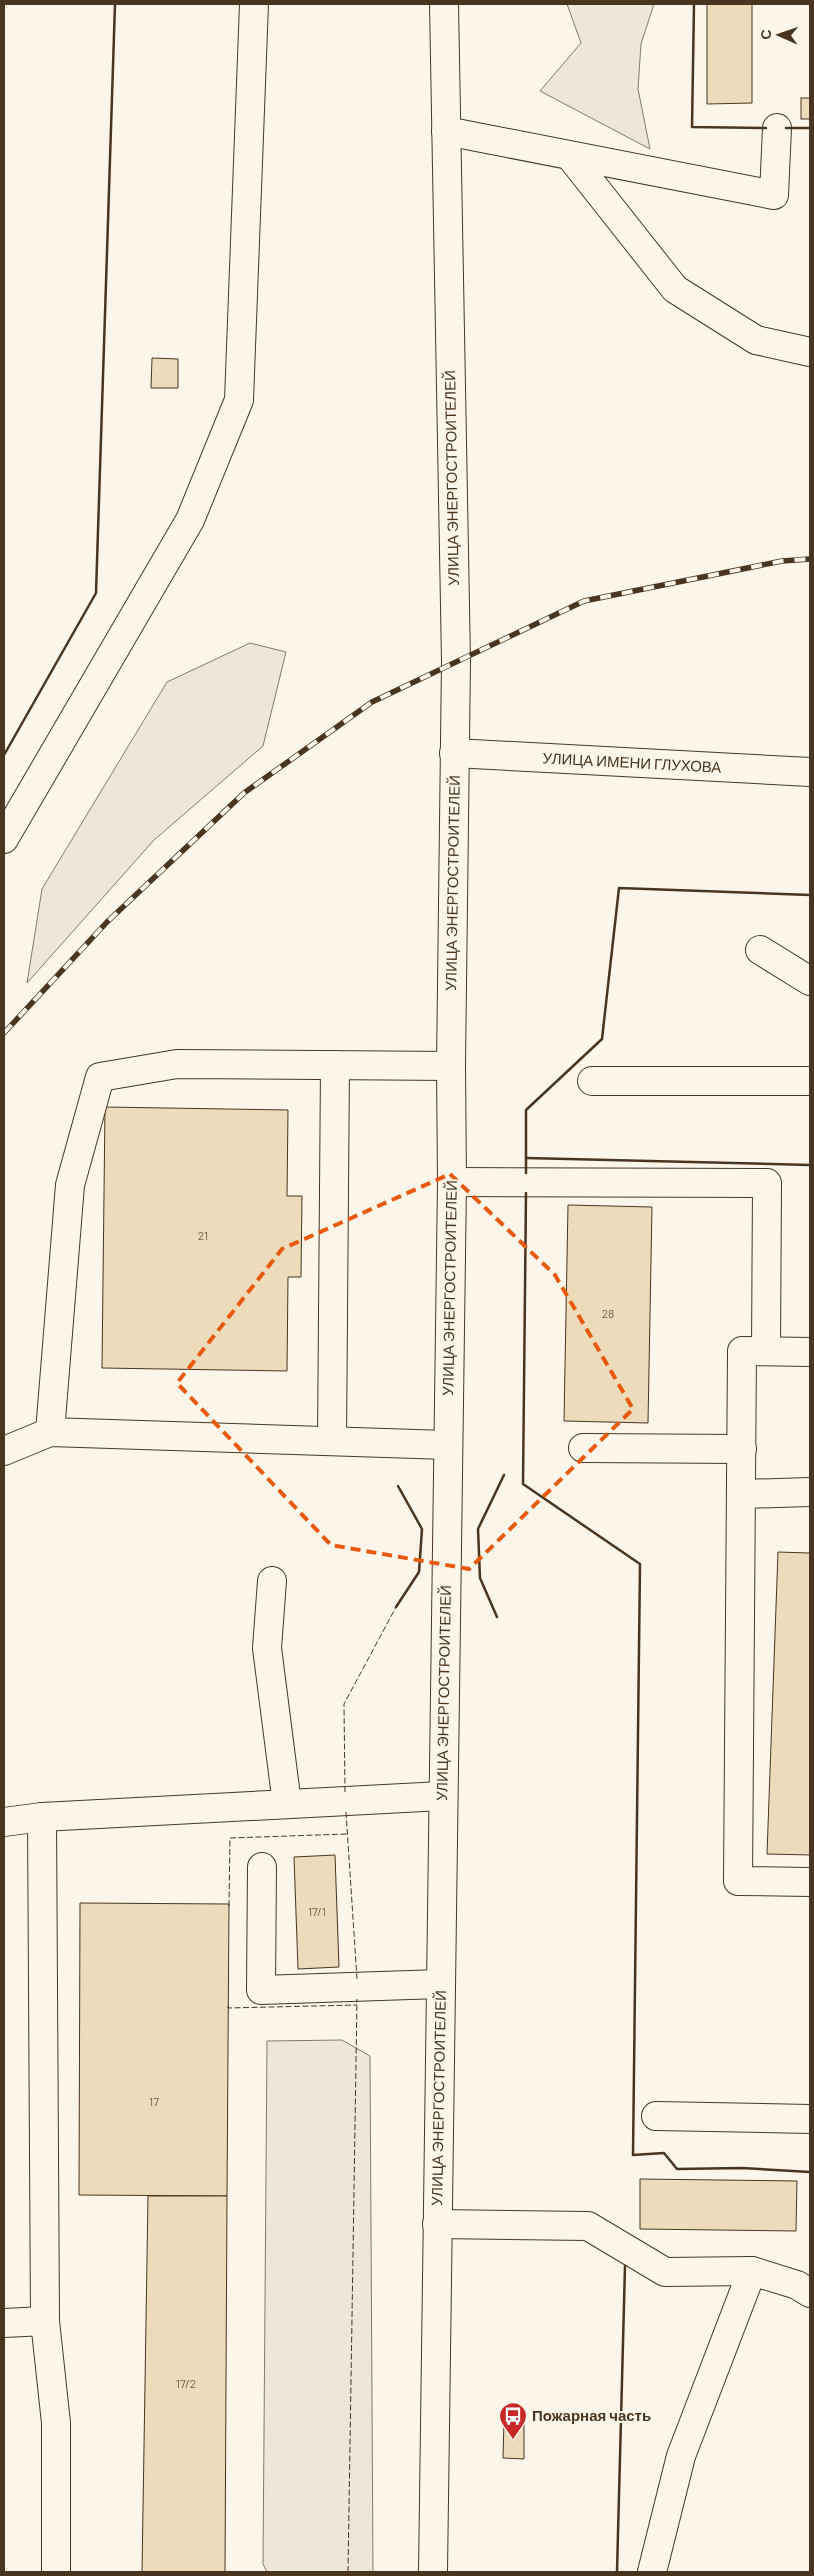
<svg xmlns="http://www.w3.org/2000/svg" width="814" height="2576" viewBox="0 0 814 2576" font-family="Barlow,sans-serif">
<rect width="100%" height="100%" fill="#fbf6e9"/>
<g fill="#ede6d9" stroke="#887966">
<path d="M567,4h87l-13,40 -3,45 12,60 -110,-58 41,-48z"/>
<path d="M250,643l36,9 -23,94 -109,94 -127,143 15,-94 125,-207z"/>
<path d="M342,2040l28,16 3,516h-106l-4,-8 4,-523z"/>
</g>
<g fill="#ecdcbc" stroke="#4a3520">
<path d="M707,4h45v99l-45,1z"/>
<rect x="801" y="98" width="9" height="21"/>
<path d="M152,358l26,1v29h-27z"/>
<path d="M105,1107l183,3 -1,86h15l-1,81h-13l-1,94 -185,-3z"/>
<path d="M568,1205l84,2 -4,216 -84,-2z"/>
<path d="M778,1552l32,1v302l-43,-1z"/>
<path d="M335,1855l4,112 -41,2 -4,-112z"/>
<path d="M80,1903l149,1 -2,292 -148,-1z"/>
<path d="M640,2179l157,2 -1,50 -156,-2z"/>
<path d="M148,2196h79l-2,376h-83z"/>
<path d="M504,2420l20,1v38l-21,-1z"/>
</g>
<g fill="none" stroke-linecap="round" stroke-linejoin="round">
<g stroke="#4a3520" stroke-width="30">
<g id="minor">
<path d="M446,131l328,64 3,-67"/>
<path d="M570,156l105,133 81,51 54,12"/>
<path d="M454,753l356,19"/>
<path d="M4,839l186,-319 49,-120 15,-396"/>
<path d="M760,950l50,31"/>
<path d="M592,1081h218"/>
<path d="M452,1182l315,1 -1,168"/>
<path d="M810,1352l-68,-1 -4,530 72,1"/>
<path d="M50,1432l20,-247 30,-108 77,-13 274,2"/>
<path d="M332,1441l3,-376"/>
<path d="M583,1448l159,1"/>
<path d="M4,1451l46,-19 397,13"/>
<path d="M741,1494l69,-2"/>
<path d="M272,1581l-5,67 20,156"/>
<path d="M42,1817l3,504 11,102v149"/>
<path d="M4,1822l38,-5 400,-21"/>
<path d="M262,1867l-1,123 179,-6"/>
<path d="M656,2116l154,3"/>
<path d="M437,2224l151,2 77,46 87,-1"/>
<path d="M4,2323l41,-2"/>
<path d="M652,2572l29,-116 71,-185 45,14 13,8"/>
</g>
</g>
<g stroke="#4a3520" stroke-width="30">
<path id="major" d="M433,2572l19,-1390 -1,-116 5,-405 -12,-657"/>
</g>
<use href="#minor" stroke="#fbf6e9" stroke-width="28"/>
<use href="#major" stroke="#fbf6e9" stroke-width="28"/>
<g stroke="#4a3520" stroke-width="5.5">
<path id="rail" d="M4,1033l103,-111 137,-129 128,-91 212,-101 198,-40 28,-2"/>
</g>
<use href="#rail" stroke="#fbf6e9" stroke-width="4" stroke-dasharray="11" stroke-linecap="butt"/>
<g stroke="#4a3520" stroke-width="1" stroke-dasharray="6 2.5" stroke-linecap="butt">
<path d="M345,1792l-1,-88 52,-97"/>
<path d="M346,1812l11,167"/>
<path d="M229,1906l1,-68 117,-4"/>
<path d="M228,2006v2l129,-3"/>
<path d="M348,2572l9,-573"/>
</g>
<g stroke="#4a3520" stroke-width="2.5">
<path d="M694,4l-2,123 74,1"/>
<path d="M786,128h24"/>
<path d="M4,755l92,-162 19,-589"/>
<path d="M526,1158l284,7"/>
<path d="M526,1173v-63l76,-71 17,-151 191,7"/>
<path d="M526,1193l-3,291 117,80 -7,591 31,-2 13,16 65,-1 68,4"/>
<path d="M396,1607l23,-35 3,-43 -24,-43"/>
<path d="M497,1617l-17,-39 -2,-49 26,-54"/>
<path d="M617,2572l8,-306"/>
</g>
</g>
<path fill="none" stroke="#e8590c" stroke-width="4" stroke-dasharray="10 6" stroke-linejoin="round" d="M450,1174l105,101 78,134 -164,160 -138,-24 -154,-162 105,-134z"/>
<defs>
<g id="bus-pin" transform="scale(1.4375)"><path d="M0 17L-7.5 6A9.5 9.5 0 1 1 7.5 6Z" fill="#c62828" stroke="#fbf6e9"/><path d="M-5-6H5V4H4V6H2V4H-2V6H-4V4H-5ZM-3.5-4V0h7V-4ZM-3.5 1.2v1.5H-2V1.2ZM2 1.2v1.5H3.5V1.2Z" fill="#fff"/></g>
</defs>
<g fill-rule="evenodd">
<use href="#bus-pin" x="513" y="2416"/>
</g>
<g text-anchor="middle" stroke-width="4" stroke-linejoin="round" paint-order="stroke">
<g font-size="12" fill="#725f47">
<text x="203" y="1240">21</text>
<text x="608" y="1318">28</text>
<text x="317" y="1916">17/1</text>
<text x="154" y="2106">17</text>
<text x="186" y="2388">17/2</text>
</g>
<g font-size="15" fill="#4a3520" stroke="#fbf6e9">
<text transform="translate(452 478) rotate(-91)" y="5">УЛИЦА ЭНЕРГОСТРОИТЕЛЕЙ</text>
<text transform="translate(632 763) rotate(3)" y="5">УЛИЦА ИМЕНИ ГЛУХОВА</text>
<text transform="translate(453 883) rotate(-89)" y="5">УЛИЦА ЭНЕРГОСТРОИТЕЛЕЙ</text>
<text transform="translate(450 1288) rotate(-89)" y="5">УЛИЦА ЭНЕРГОСТРОИТЕЛЕЙ</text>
<text transform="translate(444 1693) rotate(-89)" y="5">УЛИЦА ЭНЕРГОСТРОИТЕЛЕЙ</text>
<text transform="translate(439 2098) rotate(-89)" y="5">УЛИЦА ЭНЕРГОСТРОИТЕЛЕЙ</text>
</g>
<g font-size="15" font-weight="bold" fill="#4a3520" stroke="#fbf6e9" text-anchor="start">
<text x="532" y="2421">Пожарная часть</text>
</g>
</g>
<rect width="814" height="2576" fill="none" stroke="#4a3520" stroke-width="10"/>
<g transform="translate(779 35) rotate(272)" stroke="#fbf6e9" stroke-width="4" paint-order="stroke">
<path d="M0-4L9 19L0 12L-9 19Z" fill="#4a3520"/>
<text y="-8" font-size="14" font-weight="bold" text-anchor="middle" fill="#4a3520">С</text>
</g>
</svg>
